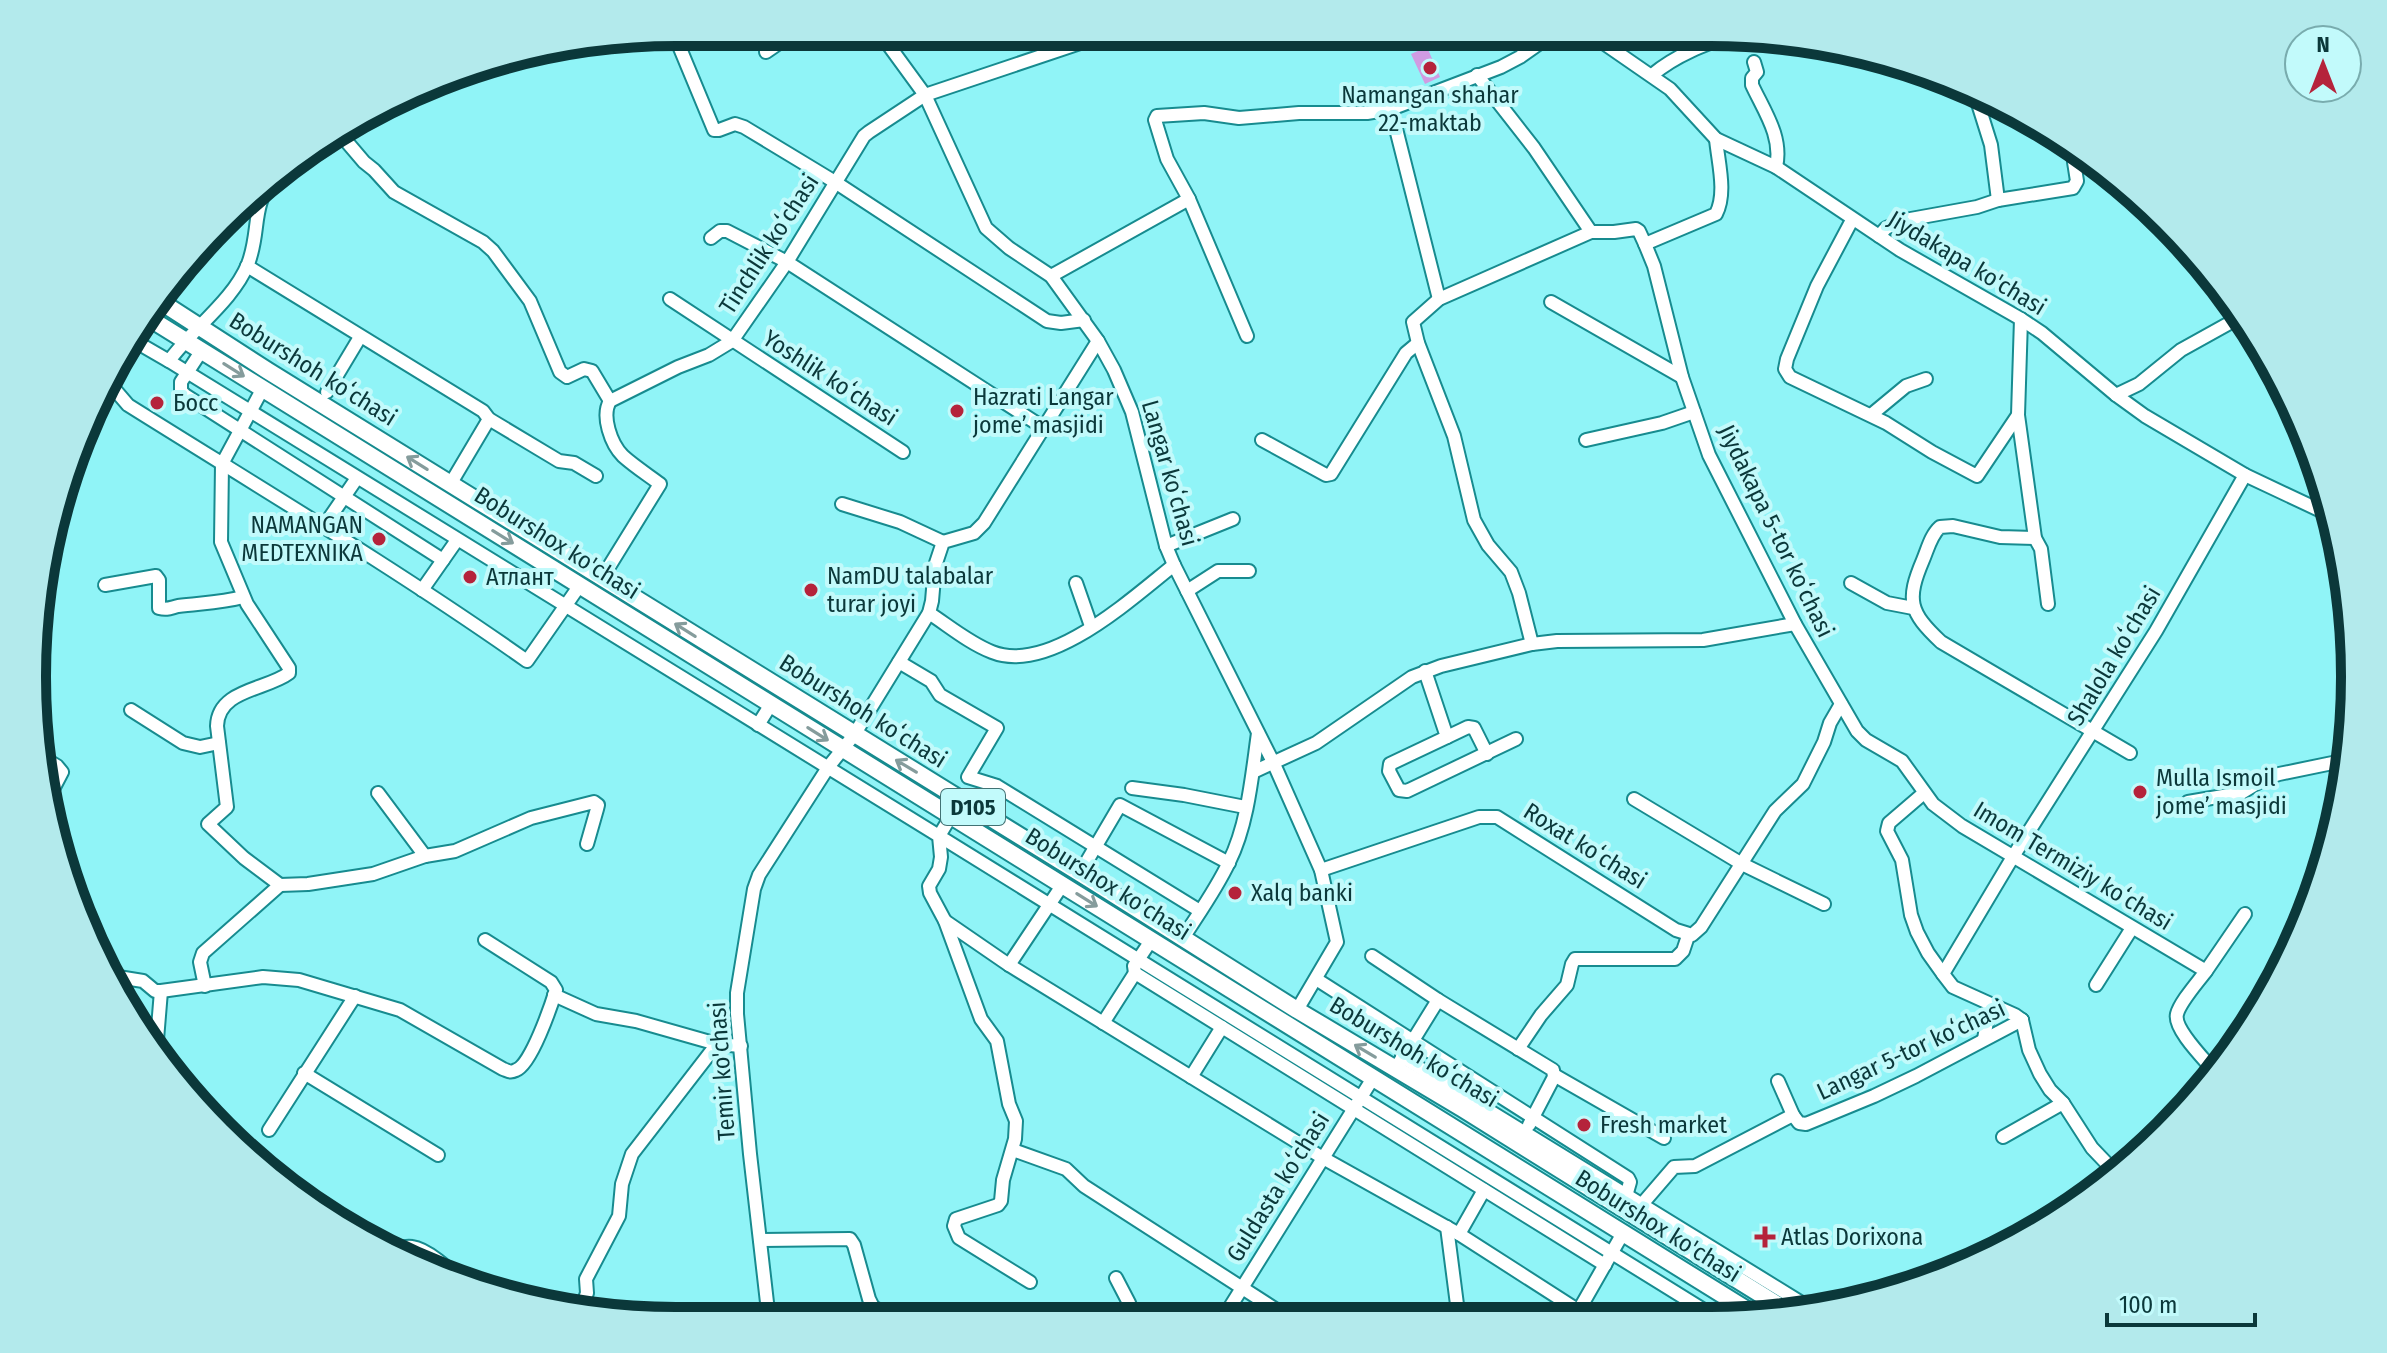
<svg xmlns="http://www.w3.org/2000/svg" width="2387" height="1353" viewBox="0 0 2387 1353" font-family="'Fira Sans Condensed',sans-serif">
<rect width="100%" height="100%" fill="#90f4f7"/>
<path fill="#d19be2" d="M1427,47l13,30 -15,7 -14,-30z"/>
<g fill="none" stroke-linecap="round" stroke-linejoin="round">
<g stroke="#178b8f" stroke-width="16">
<g id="minor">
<path d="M879,32l46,63 61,133 23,20 42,28 47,65 16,29 18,42 34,134 8,19 100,199 47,106 16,72 -40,68"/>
<path d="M670,33l7,8 37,89h5l16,-6 9,3 91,55 212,139 14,2 23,-3"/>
<path d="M1589,33l81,56 46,50 60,28 124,83 121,69 21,14 74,62 29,21 100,59 87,41"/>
<path d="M766,52l29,-20"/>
<path d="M1754,62l3,10 -5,6v7c12,26 31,52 24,82"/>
<path d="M1477,75l57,73 57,84"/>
<path d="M1652,75c25,-21 54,-31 85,-42"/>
<path d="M1975,94l16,51 7,55"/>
<path d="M1391,109l48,190"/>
<path d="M341,135l23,27 10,8 20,22 89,50 10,9 37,50 30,71 7,5 17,-8 8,2 18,30"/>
<path d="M1716,139c2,23 11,54 0,75l-71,30 9,22 28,111 27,78 86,169 62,107 9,9 36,21 31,43 29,22 244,145c-8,11 -26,31 -29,43 -4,15 29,47 38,58"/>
<path d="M1189,199l58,137"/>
<path d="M1852,220l-35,66 -30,73 -2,10 5,8 96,46 46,29 45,24 41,-61 3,-96"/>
<path d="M1879,236l7,-8 19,-8 72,-13 21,-7 75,-12 4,-7 -3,-19"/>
<path d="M711,238l9,-7h7l60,31 257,166"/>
<path d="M247,266l236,145 6,8 70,42 15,2 22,13"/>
<path d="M1051,276l138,-77 -22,-40 -12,-39 2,-4 47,-3 35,5 60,-5h68l24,-4 110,-42 19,-10 34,-24"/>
<path d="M670,299l233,153"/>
<path d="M1551,302l131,75"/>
<path d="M131,339l38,22c24,-33 63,-59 79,-97 13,-34 2,-56 27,-89"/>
<path d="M202,350l-21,32v9l4,4 258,165"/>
<path d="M169,361l770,475 2,21 -2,12 -10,17 1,7 15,28 36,98 16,22 12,63 7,17 -1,18 -12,41 -2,21 -3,4 -42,14 -2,7 5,12 71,44"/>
<path d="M109,388l7,3 12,14c134,84 270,165 399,256l53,-76"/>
<path d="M327,392l33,-55"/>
<path d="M2116,395l23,-11 42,-34 63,-35"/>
<path d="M1871,415l35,-29 20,-7"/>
<path d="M2018,415l17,123 6,11 7,55"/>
<path d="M1262,440l64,35 5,-1 75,-121 12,-10"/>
<path d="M1586,440l76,-17 32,-11"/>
<path d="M451,483l38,-64"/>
<path d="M842,504l58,18 43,20"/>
<path d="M324,526l33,-48"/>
<path d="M2035,538l-35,-1 -47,-11 -13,1c-9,8 -12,21 -17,33 -17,40 -14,52 18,82l189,111"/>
<path d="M1166,546l67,-27"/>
<path d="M602,578l58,-94c-12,-9 -26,-18 -37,-28 -12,-12 -22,-40 -13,-55l68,-34 31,-12 23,-14 55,-79 77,-126 5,-4 56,-37 185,-62"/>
<path d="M1076,583l15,43"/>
<path d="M1851,583l36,20 26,5"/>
<path d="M105,585l51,-9 3,4v28c8,2 11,0 19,-2 22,-3 43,-3 65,-9"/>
<path d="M422,590l35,-50"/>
<path d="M1187,591l31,-20h31"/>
<path d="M929,613c20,13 40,30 63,39 57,23 139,-53 182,-87"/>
<path d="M1532,644l-13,-51 -8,-21 -23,-27 -14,-25 -20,-84 -36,-93 -5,-21 26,-23 152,-67h23l22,-3 3,2 6,13"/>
<path d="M899,662l32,19 9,14 57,33 -29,49 29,9 203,125"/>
<path d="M1425,671l22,66 -57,27 -1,7 10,19 8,1 109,-52"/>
<path d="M131,710l52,33 17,4 19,-4"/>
<path d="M758,725l13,-21"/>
<path d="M1447,737l21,-10 6,1 13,26"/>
<path d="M42,757l15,9 5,6 -11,21"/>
<path d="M1253,772l63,-29 96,-66 29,-11 91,-22 25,-3 146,-1 92,-16"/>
<path d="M1132,788l52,7 61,12"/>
<path d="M378,793l47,63"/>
<path d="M1924,793l-35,30 -2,8 15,29 9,55 6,17 11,21 15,21"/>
<path d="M1634,799l108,65 82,40"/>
<path d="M2188,802l53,-9 23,-14 15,-5 68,-14"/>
<path d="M951,816l-12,20 781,484"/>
<path d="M1321,870l158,-53h18l179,113 16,5 9,-8 74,-116 28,-27 21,-42 6,-19 11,-19"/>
<path d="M1080,873l40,-68 109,58"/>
<path d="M280,885l28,-1 65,-10 52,-18 30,-5 76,-33 63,-16 4,3 -1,4 -10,35"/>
<path d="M945,921l64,44 314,193 136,76 134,86"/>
<path d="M1183,938c16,-25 34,-50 46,-76 19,-38 23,-87 29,-129"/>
<path d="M1152,939l-18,27 1,7 470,292"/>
<path d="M1372,956l66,44"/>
<path d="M1009,965l54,-81"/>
<path d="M2206,971l39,-57"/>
<path d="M112,976l31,5 12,10h6l102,-14 36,3 101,30 103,59c6,2 7,4 13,1 15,-5 35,-64 40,-80l-5,-8 -66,-42"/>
<path d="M1316,979l312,199 2,4 -4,14"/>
<path d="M2096,985l36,-57"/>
<path d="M205,986l-5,-24 3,-9 77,-68 -36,-27 -36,-34 19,-17 -10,-81c1,-37 50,-36 72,-53v-5l-42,-64 -26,-62 1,-78 41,-76"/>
<path d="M554,995l42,19 40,7 81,23 24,2"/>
<path d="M2022,1020l-7,-5 -62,-28 -10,-13 71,-119 142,-224 89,-156"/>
<path d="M2022,1020l7,30 11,24 10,16 13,13 29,45 22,23"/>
<path d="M1103,1023l32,-50"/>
<path d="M1984,1039l6,-35"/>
<path d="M1518,1049l23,-34 26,-30 5,-21 3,-5h100l8,-8 5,-15"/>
<path d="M156,1052l5,-61"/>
<path d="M1402,1057l408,251"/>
<path d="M1399,1063l39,-63 115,70 1,7 -25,48"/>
<path d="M304,1073l134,82"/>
<path d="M1554,1075l110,63"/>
<path d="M1191,1077l31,-50"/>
<path d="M1778,1081l15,34"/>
<path d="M269,1130l86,-134"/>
<path d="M2003,1137l60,-34"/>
<path d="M1013,1150l53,19 18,17 208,134"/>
<path d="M1637,1210l37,-43 21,-1 98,-51 6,8 7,1 68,-28 42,-20 106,-56"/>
<path d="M1447,1227l12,93"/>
<path d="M1459,1234l25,-44"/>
<path d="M760,1240l90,-1 4,6 15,54 4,8 23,13"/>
<path d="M392,1249c6,-1 14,-3 20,-2 17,2 42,27 55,39"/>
<path d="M1116,1278l13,25 6,17"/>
<path d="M581,1309l6,-16 -1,-14 33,-63 3,-32 10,-30 85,-110"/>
<path d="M1579,1310l44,-77"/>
<path d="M769,1320l-19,-166 -13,-140v-21l17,-104 5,-14 70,-109 25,-31 75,-122 3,-12 3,-35 8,-24 31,-9 10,-10 114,-182"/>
<path d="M1222,1320l151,-242"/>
</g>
</g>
<g stroke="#178b8f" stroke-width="20">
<g id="major">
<path d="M158,300l110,71 823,509 206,130 166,99 326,203"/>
<path d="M144,315l1616,1003"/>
</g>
</g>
<use href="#minor" stroke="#fff" stroke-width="12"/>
<use href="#major" stroke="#fff" stroke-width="16"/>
</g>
<defs><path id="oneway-shaft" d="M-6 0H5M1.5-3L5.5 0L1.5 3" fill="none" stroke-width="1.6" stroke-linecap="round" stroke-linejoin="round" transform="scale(2)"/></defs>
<g stroke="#859c9c">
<use href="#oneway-shaft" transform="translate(234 370) rotate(32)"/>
<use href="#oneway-shaft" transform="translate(417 463) rotate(-148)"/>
<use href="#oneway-shaft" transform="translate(503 537) rotate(32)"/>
<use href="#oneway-shaft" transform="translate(685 630) rotate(-148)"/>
<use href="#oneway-shaft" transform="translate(818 734) rotate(32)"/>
<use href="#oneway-shaft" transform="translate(906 766) rotate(-149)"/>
<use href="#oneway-shaft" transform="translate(1087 900) rotate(32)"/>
<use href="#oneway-shaft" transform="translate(1365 1051) rotate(-149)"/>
</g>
<g fill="#b5233b" stroke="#c2fafb" stroke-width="3">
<circle cx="1430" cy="68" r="8"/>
<circle cx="157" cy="403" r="8"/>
<circle cx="957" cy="411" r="8"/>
<circle cx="379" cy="539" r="8"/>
<circle cx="470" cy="577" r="8"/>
<circle cx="811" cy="590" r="8"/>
<circle cx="2140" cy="792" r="8"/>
<circle cx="1235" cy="893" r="8"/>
<circle cx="1584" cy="1125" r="8"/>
<path d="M1761 1225h8v8h8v8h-8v8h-8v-8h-8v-8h8z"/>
</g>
<g text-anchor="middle" stroke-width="8" stroke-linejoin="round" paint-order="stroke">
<rect fill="#c2fafb" stroke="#427274" stroke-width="2" x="941" y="789" width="64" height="36" rx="6"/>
<g font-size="22" font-weight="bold" fill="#0b383a">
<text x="973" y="815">D105</text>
</g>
<g font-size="24" fill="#0b383a" stroke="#c2fafb" text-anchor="start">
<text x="1430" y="103" text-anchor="middle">Namangan shahar<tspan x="1430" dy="28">22-maktab</tspan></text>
<text x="973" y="405">Hazrati Langar<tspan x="973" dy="28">jome’ masjidi</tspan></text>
<text x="173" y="411">Босс</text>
<text x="363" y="533" text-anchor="end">NAMANGAN<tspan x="363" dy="28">MEDTEXNIKA</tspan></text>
<text x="827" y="584">NamDU talabalar<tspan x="827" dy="28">turar joyi</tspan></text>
<text x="486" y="585">Атлант</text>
<text x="2156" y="786">Mulla Ismoil<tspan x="2156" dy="28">jome’ masjidi</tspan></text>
<text x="1251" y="901">Xalq banki</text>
<text x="1600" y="1133">Fresh market</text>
<text x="1781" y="1245">Atlas Dorixona</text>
</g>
<g font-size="24" fill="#0b383a" stroke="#c2fafb">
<text transform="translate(769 244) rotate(-57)" y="8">Tinchlik koʻchasi</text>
<text transform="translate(1967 263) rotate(31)" y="8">Jiydakapa ko'chasi</text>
<text transform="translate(313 369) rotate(32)" y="8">Boburshoh koʻchasi</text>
<text transform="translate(830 378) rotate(33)" y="8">Yoshlik koʻchasi</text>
<text transform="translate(1170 473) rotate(74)" y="8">Langar koʻchasi</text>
<text transform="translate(1776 531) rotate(64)" y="8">Jiydakapa 5-tor koʻchasi</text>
<text transform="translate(557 543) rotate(32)" y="8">Boburshox ko'chasi</text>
<text transform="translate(2114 656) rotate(-59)" y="8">Shalola koʻchasi</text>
<text transform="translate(863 711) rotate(32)" y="8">Boburshoh koʻchasi</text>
<text transform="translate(1585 846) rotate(32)" y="8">Roxat koʻchasi</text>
<text transform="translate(2073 866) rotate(31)" y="8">Imom Termiziy koʻchasi</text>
<text transform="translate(1108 884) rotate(32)" y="8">Boburshox ko'chasi</text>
<text transform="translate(1911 1050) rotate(-25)" y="8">Langar 5-tor koʻchasi</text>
<text transform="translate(1414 1052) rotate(31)" y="8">Boburshoh koʻchasi</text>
<text transform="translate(722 1071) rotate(-94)" y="8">Temir ko'chasi</text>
<text transform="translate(1278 1187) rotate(-58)" y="8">Guldasta koʻchasi</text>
<text transform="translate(1658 1226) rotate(32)" y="8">Boburshox ko'chasi</text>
</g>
</g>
<path d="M0 0H2387V1353H0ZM676 46H1711A630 630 0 0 1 2341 676V677A630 630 0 0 1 1711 1307H676A630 630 0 0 1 46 677V676A630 630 0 0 1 676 46Z" fill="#b3eaec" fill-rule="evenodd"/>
<path fill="none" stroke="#0b383a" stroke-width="10" d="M676 46H1711A630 630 0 0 1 2341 676V677A630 630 0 0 1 1711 1307H676A630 630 0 0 1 46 677V676A630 630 0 0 1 676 46Z"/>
<g transform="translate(2323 64)"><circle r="38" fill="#c2fafb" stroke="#79acae" stroke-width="2"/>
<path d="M0-6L14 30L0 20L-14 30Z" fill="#b5233b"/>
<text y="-12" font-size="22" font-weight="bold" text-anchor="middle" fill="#0b383a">N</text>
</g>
<path d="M2107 1313v12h148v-12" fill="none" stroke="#0b383a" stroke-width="4"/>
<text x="2119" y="1313" font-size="24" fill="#0b383a" stroke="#c2fafb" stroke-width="6" paint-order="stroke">100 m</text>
</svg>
